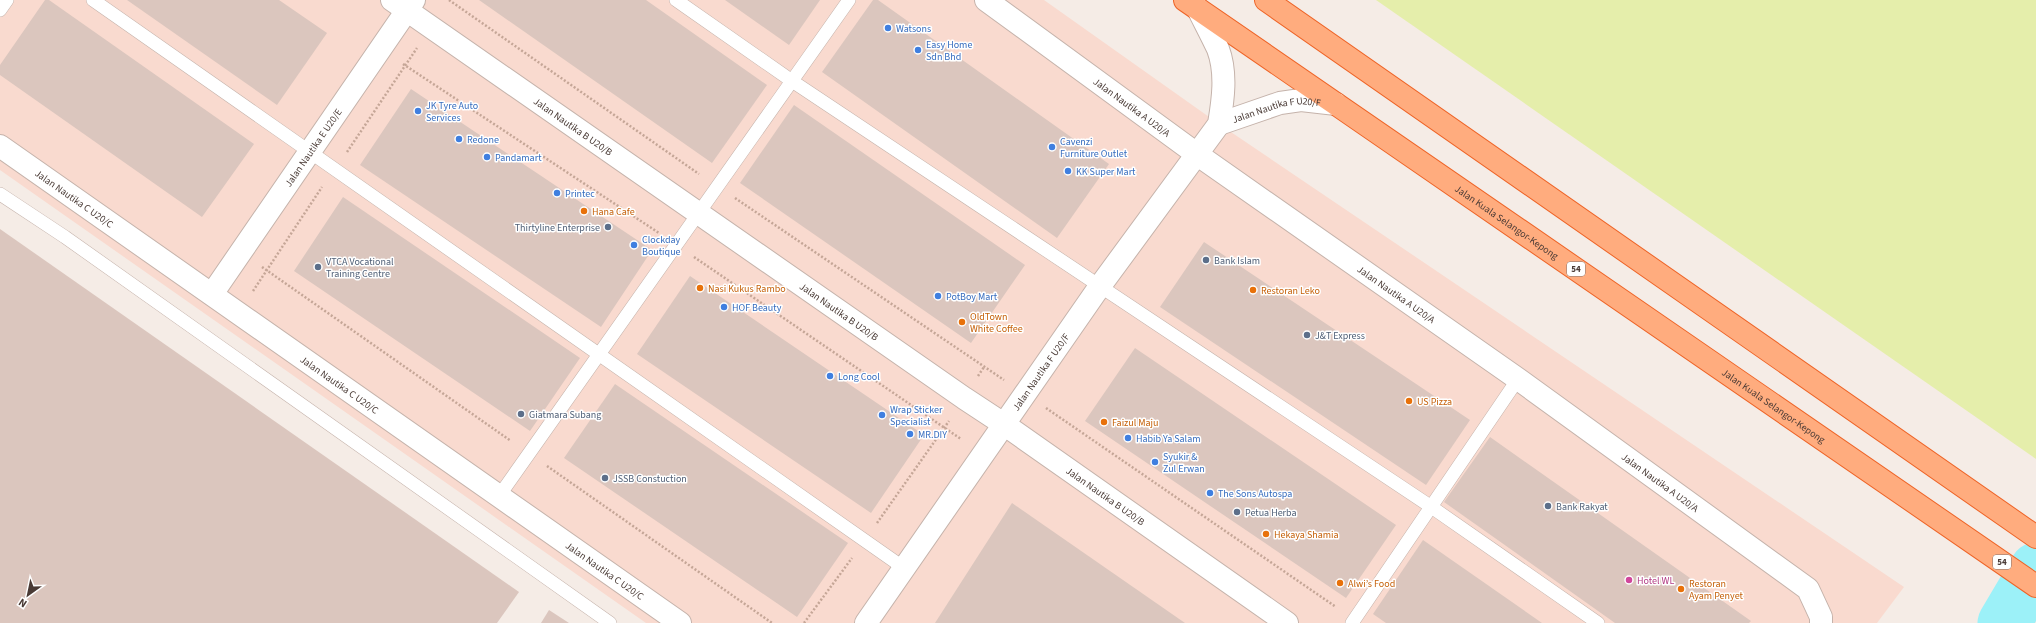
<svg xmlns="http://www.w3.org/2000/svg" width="2036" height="623" viewBox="0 0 2036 623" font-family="'Source Sans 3',sans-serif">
<rect width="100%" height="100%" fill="#f5ece6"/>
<path fill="#f9dacf" d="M0,0h1044l175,124 685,463 -27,36h-1231l-646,-453z"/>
<path fill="#e5eeab" d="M1376,0h660v459z"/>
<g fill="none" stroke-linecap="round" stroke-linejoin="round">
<path stroke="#9cf1f8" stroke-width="53" d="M2004,623l32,-54"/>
</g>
<g fill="#dbc6be">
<path d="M45,0h4l205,144 -52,73 -202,-142v-10z"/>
<path d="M127,0h152l48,33 -50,72z"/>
<path d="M479,0h167l121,85 -55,78z"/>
<path d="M725,0h95l-31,45z"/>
<path d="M873,0h5l231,164 -52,74 -235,-166z"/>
<path d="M411,89l241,161 -51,77 -241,-162z"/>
<path d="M794,105l231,160 -54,78 -231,-160z"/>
<path d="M343,197l237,161 -50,73 -236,-160z"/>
<path d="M0,229l519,363 -22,31h-497z"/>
<path d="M1204,242l266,178 -44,65 -266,-178z"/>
<path d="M690,276l234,159 -53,78 -234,-159z"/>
<path d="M1135,348l261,177 -50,73 -261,-177z"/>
<path d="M615,384l233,159 -51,74 -233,-159z"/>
<path d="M1490,437l261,184 -2,2h-134l-171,-121z"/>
<path d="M1012,503l173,120h-250z"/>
<path d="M1423,540l119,83h-156l-13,-9z"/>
<path d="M549,610l20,13h-28z"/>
</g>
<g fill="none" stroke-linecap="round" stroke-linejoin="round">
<g stroke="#c5b3ab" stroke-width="14">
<g id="service">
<path d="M93,0l811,568"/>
<path d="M676,0l116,81 638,425 168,117"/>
<path d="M0,10l7,-10"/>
<path d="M0,194l65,43 545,386"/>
<path d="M499,496l350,-496"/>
<path d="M1352,623l166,-244"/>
</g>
</g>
<g stroke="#c5b3ab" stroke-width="24">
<g id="minor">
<path id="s1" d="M392,0l572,398 41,27 282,198"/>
<path id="s2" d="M986,0l212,155 320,224 290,210 13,28v6"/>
<path id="s3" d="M1219,124l61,-21 21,-3 35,4"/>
<path id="s4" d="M0,146l680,477"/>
<path id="s5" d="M212,294l202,-294"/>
<path id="s6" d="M866,623l234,-337 119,-162c4,-24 8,-51 -1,-75 -6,-13 -13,-26 -20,-40"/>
</g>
</g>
<g stroke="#ee6427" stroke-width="24">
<g id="trunk">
<path id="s7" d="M1185,0l851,586"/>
<path d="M1266,0l770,537"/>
</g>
</g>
<g stroke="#c5a697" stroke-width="2.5" stroke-dasharray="2 2" stroke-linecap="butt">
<path d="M449,0l250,174"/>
<path d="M403,64l256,169"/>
<path d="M347,152l70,-104"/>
<path d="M735,198l269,182"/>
<path d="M694,257l267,182"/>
<path d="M262,267l249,174"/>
<path d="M253,291l69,-104"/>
<path d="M978,376l6,-9"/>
<path d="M1046,408l290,199"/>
<path d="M547,466l225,157"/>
<path d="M877,523l72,-102"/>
<path d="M804,623l48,-65"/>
</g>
<use href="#service" stroke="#fff" stroke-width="13"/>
<use href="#minor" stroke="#fff" stroke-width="22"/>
<use href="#trunk" stroke="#ffac7e" stroke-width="22"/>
</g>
<g fill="#3f7fe0" stroke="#fff" stroke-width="1.5">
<circle cx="888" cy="28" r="4"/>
<circle cx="918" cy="50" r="4"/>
<circle cx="418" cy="111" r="4"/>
<circle cx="459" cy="139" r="4"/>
<circle cx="1052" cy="147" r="4"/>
<circle cx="487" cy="157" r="4"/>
<circle cx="1068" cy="171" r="4"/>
<circle cx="557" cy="193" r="4"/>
<circle cx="634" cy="245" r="4"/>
<circle cx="938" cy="296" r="4"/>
<circle cx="724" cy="307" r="4"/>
<circle cx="830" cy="376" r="4"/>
<circle cx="882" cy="415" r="4"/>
<circle cx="910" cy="434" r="4"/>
<circle cx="1128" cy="438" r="4"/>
<circle cx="1155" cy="462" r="4"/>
<circle cx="1210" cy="493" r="4"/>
</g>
<g fill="#e8710a" stroke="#fff" stroke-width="1.5">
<circle cx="584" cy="211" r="4"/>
<circle cx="700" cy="288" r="4"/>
<circle cx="1253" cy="290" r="4"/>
<circle cx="962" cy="322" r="4"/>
<circle cx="1409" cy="401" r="4"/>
<circle cx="1104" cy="422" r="4"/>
<circle cx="1266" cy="534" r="4"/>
<circle cx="1340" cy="583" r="4"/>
<circle cx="1681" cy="589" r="4"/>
</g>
<g fill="#5c6f8a" stroke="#fff" stroke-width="1.5">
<circle cx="608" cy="227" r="4"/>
<circle cx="1206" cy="260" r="4"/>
<circle cx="318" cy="267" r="4"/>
<circle cx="1307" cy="335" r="4"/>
<circle cx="521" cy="414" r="4"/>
<circle cx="605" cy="478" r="4"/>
<circle cx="1548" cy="506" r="4"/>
<circle cx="1237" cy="512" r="4"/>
</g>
<circle fill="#d1479c" stroke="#fff" stroke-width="1.5" cx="1629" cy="580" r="4"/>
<g text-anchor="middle" stroke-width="3" stroke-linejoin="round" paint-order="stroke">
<g fill="#fff" stroke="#807572" stroke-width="1">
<rect x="1567" y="262" width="18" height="14" rx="3"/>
<rect x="1993" y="555" width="18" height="14" rx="3"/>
</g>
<g font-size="9" font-weight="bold" fill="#493a35">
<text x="1576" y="272">54</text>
<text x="2002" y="565">54</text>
</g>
<g font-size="10" fill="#366cbe" stroke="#fff" text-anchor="start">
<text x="896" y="32">Watsons</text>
<text x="926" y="48">Easy Home<tspan x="926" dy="12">Sdn Bhd</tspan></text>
<text x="426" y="109">JK Tyre Auto<tspan x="426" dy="12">Services</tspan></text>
<text x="467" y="143">Redone</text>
<text x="1060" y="145">Cavenzi<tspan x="1060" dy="12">Furniture Outlet</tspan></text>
<text x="495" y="161">Pandamart</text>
<text x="1076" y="175">KK Super Mart</text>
<text x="565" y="197">Printec</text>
<text x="642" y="243">Clockday<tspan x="642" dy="12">Boutique</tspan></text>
<text x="946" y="300">PotBoy Mart</text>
<text x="732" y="311">HOF Beauty</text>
<text x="838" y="380">Long Cool</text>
<text x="890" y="413">Wrap Sticker<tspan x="890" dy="12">Specialist</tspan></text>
<text x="918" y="438">MR.DIY</text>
<text x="1136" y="442">Habib Ya Salam</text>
<text x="1163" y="460">Syukir &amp;<tspan x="1163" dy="12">Zul Erwan</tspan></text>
<text x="1218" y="497">The Sons Autospa</text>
</g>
<g font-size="10" fill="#493a35" stroke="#fff">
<text dy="4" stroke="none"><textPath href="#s2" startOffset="181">Jalan Nautika A U20/A</textPath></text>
<text dy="4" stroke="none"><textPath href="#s3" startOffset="60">Jalan Nautika F U20/F</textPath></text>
<text dy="4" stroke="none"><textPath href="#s1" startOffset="221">Jalan Nautika B U20/B</textPath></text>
<text dy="4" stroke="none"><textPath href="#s5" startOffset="178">Jalan Nautika E U20/E</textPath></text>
<text dy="4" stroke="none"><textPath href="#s4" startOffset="91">Jalan Nautika C U20/C</textPath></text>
<text dy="4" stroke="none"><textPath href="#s7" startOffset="391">Jalan Kuala Selangor-Kepong</textPath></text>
<text dy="4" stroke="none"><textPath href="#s2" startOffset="505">Jalan Nautika A U20/A</textPath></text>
<text dy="4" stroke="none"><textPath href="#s1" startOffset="545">Jalan Nautika B U20/B</textPath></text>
<text dy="4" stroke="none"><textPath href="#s6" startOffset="306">Jalan Nautika F U20/F</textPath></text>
<text dy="4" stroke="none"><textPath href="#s4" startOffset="415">Jalan Nautika C U20/C</textPath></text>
<text dy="4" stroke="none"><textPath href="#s7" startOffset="715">Jalan Kuala Selangor-Kepong</textPath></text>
<text dy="4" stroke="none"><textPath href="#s2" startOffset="829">Jalan Nautika A U20/A</textPath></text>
<text dy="4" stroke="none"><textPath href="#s1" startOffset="869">Jalan Nautika B U20/B</textPath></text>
<text dy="4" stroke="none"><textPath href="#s4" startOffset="739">Jalan Nautika C U20/C</textPath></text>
</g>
<g font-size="10" fill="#c56008" stroke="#fff" text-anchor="start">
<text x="592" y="215">Hana Cafe</text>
<text x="708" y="292">Nasi Kukus Rambo</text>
<text x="1261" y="294">Restoran Leko</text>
<text x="970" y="320">OldTown<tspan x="970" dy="12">White Coffee</tspan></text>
<text x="1417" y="405">US Pizza</text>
<text x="1112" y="426">Faizul Maju</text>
<text x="1274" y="538">Hekaya Shamia</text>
<text x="1348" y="587">Alwi’s Food</text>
<text x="1689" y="587">Restoran<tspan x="1689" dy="12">Ayam Penyet</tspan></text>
</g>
<g font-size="10" fill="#4e5e75" stroke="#fff" text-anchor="start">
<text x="600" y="231" text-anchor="end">Thirtyline Enterprise</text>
<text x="1214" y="264">Bank Islam</text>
<text x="326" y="265">VTCA Vocational<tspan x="326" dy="12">Training Centre</tspan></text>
<text x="1315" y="339">J&amp;T Express</text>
<text x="529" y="418">Giatmara Subang</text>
<text x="613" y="482">JSSB Constuction</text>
<text x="1556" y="510">Bank Rakyat</text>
<text x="1245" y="516">Petua Herba</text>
</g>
<g font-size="10" fill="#b23c85" stroke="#fff" text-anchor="start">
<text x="1637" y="584">Hotel WL</text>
</g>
</g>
<g transform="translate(28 595) rotate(213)" stroke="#ffffff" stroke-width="3" paint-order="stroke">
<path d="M0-3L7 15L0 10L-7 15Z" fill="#493a35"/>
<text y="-6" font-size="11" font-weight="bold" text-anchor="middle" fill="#493a35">N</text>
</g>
</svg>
